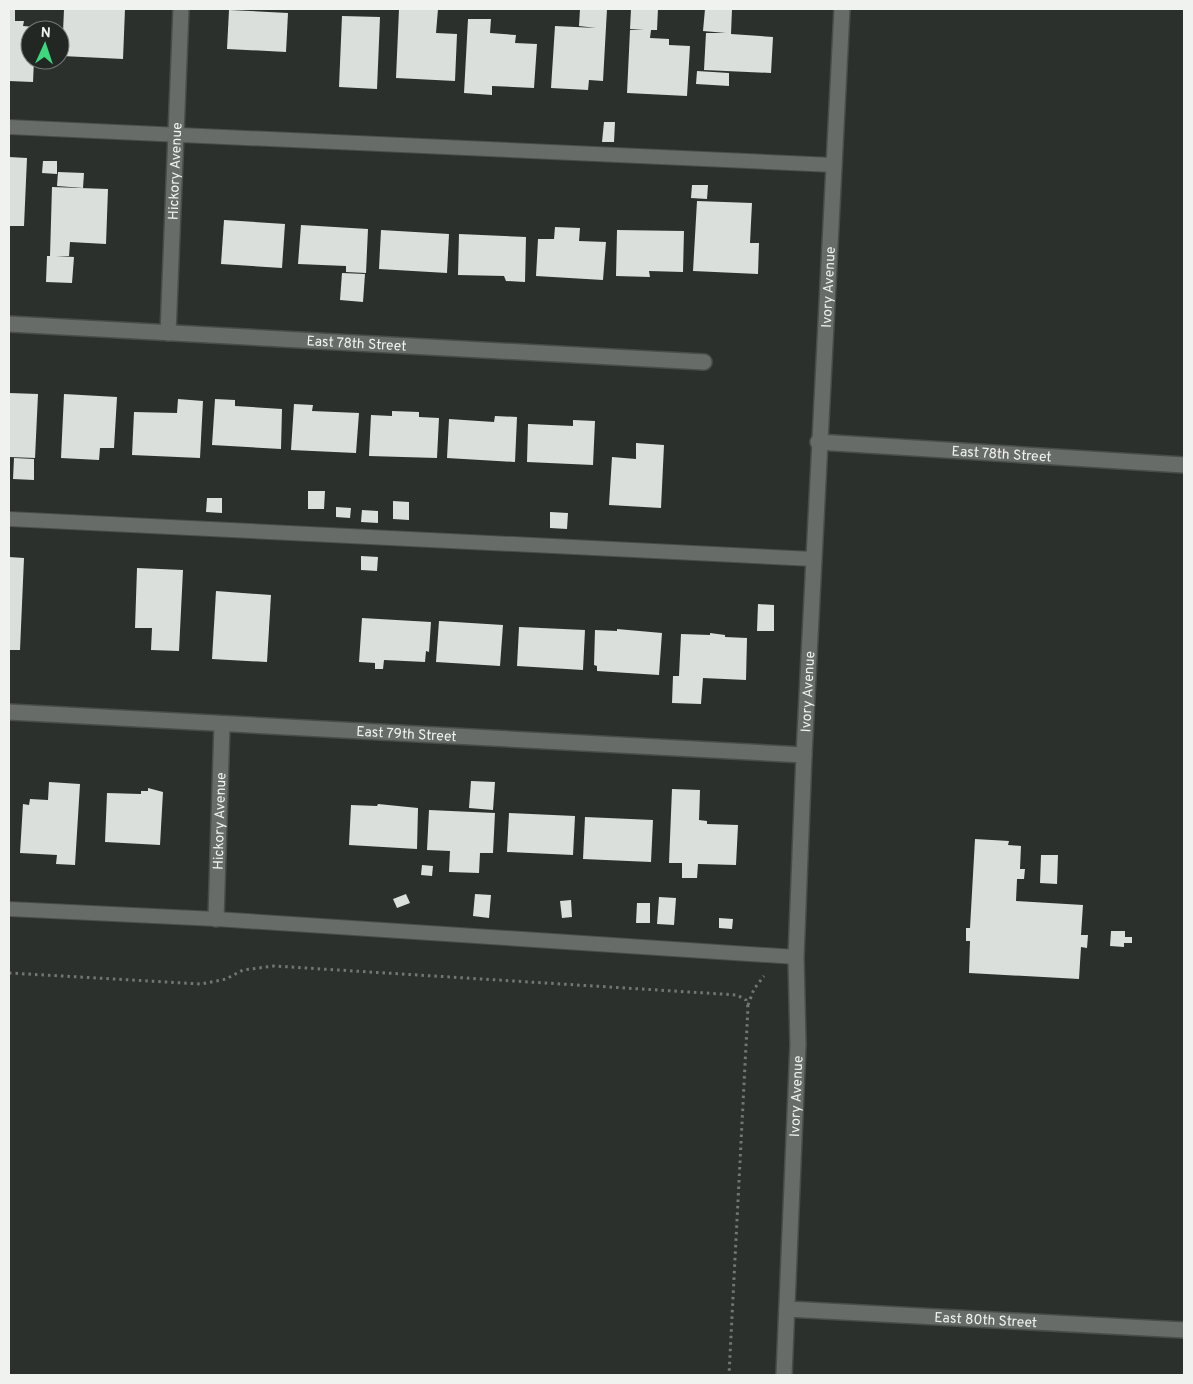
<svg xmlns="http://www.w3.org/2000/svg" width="1193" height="1384" viewBox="0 0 1193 1384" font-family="Overpass,sans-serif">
<rect width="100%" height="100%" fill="#2c302d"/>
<g fill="#dadfdb">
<path d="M9,9h6v12h9l-1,5 13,1v3h-6v30h4l-1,22 -24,-1z"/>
<path d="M64,9h61l-2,50 -61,-3z"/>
<path d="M399,9h39l-2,24 21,1 -2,47 -59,-3z"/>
<path d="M580,9h27l-4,72 -14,-1 -1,10 -37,-2 4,-62 41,2 -17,-2z"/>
<path d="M631,9h27l-1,21h-6l-1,8 19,1v6l21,1 -3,50 -60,-3 3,-63h14l-14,-1z"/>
<path d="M705,9h27l-1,25 42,3 -2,36 -67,-3 2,-37h20l-23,-2z"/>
<path d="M229,10l59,3 -2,39 -59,-3z"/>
<path d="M342,16l38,1 -3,72 -38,-2z"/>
<path d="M468,19h23l-1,14 26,2 -1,8 22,1 -3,44 -42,-2v9l-28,-2z"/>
<path d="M697,71l32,2v13l-33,-2z"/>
<path d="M604,122h11l-1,20h-12z"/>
<path d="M9,157l18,1 -3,68h-15z"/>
<path d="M43,161h14v13l-15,-1z"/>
<path d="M58,172l26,1 -1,15 -26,-2z"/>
<path d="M692,185h16l-1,14 -16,-1z"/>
<path d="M52,187l56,2 -2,55 -36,-2 -1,14h-13l18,1 -2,26 -26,-1 1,-26h3z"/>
<path d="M697,201l55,2 -2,40h9l-1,31 -65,-3z"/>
<path d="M224,220l61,4 -3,44 -61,-4z"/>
<path d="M301,225l67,4 -2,44 -20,-1v-6l-48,-2z"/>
<path d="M555,227l25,1 -1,13 27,1 -3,38 -67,-4 2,-37h16z"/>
<path d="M381,230l68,4 -2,39 -68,-4z"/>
<path d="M617,230l67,1 -1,41 -34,-1 1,6 -34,-1z"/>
<path d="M459,234l67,3 -1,45 -19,-1 -2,-5 -46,-1z"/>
<path d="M342,273l23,1 -2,28 -23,-2z"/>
<path d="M9,393l29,1 -3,64 -26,-1z"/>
<path d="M64,394l53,3 -3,51h-14l-1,12 -38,-2z"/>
<path d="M178,399l25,2 -3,57 -68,-3 2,-43 43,1z"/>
<path d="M215,399l20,1v6l47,3 -1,40 -69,-4z"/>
<path d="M294,404l19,1 -1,6 47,2 -3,40 -65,-3z"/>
<path d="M392,411l27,1v5l20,1 -2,40 -68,-2 2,-41 21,1z"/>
<path d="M495,416l22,1 -2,45 -68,-4 2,-39 45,3z"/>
<path d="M573,420l22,1 -2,44 -66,-3 1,-38 45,2z"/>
<path d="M636,443l28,2 -3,63 -52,-3 3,-48 24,2z"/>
<path d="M14,458l20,1v21l-21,-1z"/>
<path d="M308,491h17l-1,18h-16z"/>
<path d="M207,498h15v15l-16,-1z"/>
<path d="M393,501l16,1v18l-16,-1z"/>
<path d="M336,507l15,1 -1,10 -14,-1z"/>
<path d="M362,510l16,1v12l-17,-1z"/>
<path d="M550,512l18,1 -1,16 -17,-1z"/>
<path d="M361,556l17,1 -1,14 -16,-1z"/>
<path d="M9,557l15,1 -4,92h-11z"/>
<path d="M137,568l46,2 -4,81 -28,-1 1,-22h-17z"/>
<path d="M216,591l55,4 -4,67 -55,-3z"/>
<path d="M758,604l16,1v26h-17z"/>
<path d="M362,618l69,4 -2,30 -3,-1 -1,11 -41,-2 -1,9h-8v-6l-16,-1z"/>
<path d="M439,621l64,4 -3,41 -64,-4z"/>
<path d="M519,627l66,3 -2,40 -66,-4z"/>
<path d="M617,629l45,4 -3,42 -62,-4v-5l-3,-1 1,-35 22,1z"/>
<path d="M710,633l15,2v2l22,1 -1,42 -43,-2 -2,26 -29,-1 1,-27h6l2,-42 29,1z"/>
<path d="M471,781l24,1 -2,28 -24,-2z"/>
<path d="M49,782l31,2 -5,81 -19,-1 1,-9 -37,-2 3,-49 6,1 1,-6 18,1z"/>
<path d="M148,788l15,4 -3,53 -55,-3 2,-49 34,1v-3h7z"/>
<path d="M672,789l28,1 -1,30 8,1v3l31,1 -2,40 -38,-1 -1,14h-15v-15h-13z"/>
<path d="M378,804l40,4 -1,41 -68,-4 2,-40 26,1z"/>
<path d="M429,810l66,3 -2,40h-13l-1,20 -30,-1 1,-21 -23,-1z"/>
<path d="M509,813l66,3 -2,39 -66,-3z"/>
<path d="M585,817l68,3 -2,42 -68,-3z"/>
<path d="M975,839l34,2 -1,4 13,1 -1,23h5l-1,10h-7l-1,22 67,4 -2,30h7l-1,13 -6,-1 -2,32 -110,-6 1,-32h-4v-13h4z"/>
<path d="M1041,855h17l-1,29 -17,-1z"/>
<path d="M422,865l11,1 -1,10 -11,-1z"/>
<path d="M406,894l4,9 -13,5 -4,-9z"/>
<path d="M475,894l16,1 -2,23 -16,-2z"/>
<path d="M659,897l17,1 -2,27 -17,-1z"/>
<path d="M571,900l1,17 -10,1 -2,-17z"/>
<path d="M637,903h13v20h-14z"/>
<path d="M719,918l14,1 -1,10 -13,-1z"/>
<path d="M1111,931h14v6h7v6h-8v4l-14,-1z"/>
</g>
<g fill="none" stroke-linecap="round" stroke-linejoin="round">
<g stroke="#4a4c4a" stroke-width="16">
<g id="lane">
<path d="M9,127l824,38"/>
<path d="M9,519l804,40"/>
<path d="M9,909l207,10 580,38"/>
</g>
</g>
<g stroke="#4a4c4a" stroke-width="18">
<g id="street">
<path id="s1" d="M9,324l695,38"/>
<path id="s2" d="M168,333l13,-324"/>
<path id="s3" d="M818,442l366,23"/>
<path id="s4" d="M9,712l795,43"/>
<path id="s5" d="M216,919l6,-195"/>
<path id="s6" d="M787,1309l397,21"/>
<path id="s7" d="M784,1375l14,-331 -2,-87 8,-202 38,-746"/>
</g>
</g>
<g stroke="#737674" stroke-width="3" stroke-dasharray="2.5 4" stroke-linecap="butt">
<path d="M9,973l192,11 25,-5 17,-9 31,-4 463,29 9,5 2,7 -19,368"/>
<path d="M748,1005l6,-16 10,-13"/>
</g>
<use href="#lane" stroke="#676c68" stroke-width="14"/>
<use href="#street" stroke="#676c68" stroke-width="15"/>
</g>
<g text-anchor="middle" stroke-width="5" stroke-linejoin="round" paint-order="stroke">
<g font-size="14" fill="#f0f2f0" stroke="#232724">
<text dy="5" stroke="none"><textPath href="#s2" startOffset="162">Hickory Avenue</textPath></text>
<text dy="5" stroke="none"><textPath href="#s7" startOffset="1089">Ivory Avenue</textPath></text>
<text dy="5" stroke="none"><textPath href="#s1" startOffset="348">East 78th Street</textPath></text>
<text dy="5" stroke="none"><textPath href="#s3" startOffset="184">East 78th Street</textPath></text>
<text dy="5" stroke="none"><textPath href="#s7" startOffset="684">Ivory Avenue</textPath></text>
<text dy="5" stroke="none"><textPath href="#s4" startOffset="398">East 79th Street</textPath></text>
<text dy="5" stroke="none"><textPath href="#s5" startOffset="98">Hickory Avenue</textPath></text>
<text dy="5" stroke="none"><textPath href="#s7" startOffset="279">Ivory Avenue</textPath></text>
<text dy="5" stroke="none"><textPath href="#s6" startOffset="199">East 80th Street</textPath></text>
</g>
</g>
<rect width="1193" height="1384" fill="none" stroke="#f0f2f0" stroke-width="20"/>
<g transform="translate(45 45) rotate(3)"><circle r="24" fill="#232724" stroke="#757876"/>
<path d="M0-4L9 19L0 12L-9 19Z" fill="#3dd77e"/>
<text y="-8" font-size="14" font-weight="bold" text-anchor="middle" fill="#f0f2f0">N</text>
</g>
</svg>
